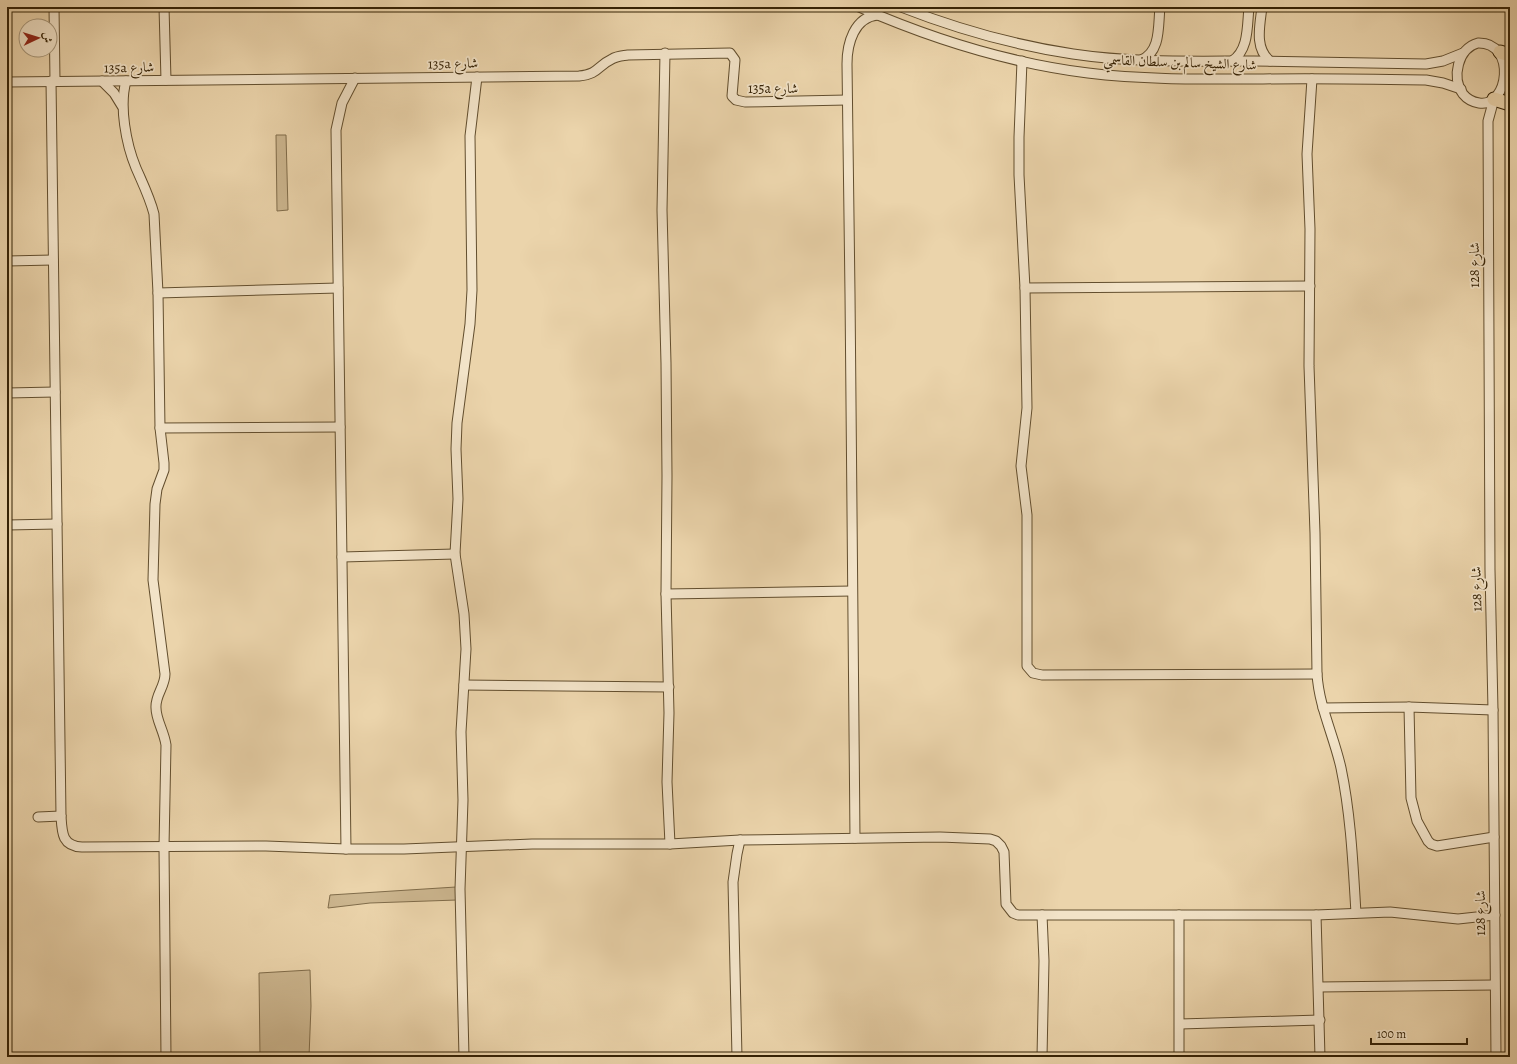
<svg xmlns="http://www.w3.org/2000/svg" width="1517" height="1064" viewBox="0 0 1517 1064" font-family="Alegreya,Amiri,serif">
<rect width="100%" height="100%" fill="#ebd4ab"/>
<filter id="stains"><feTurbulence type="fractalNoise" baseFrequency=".005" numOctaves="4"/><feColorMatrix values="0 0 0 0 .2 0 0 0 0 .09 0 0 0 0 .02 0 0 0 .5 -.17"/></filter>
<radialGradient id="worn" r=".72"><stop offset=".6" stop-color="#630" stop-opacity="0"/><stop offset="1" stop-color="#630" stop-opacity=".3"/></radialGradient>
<g fill="#ccb68f" stroke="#806c4a">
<path d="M276,135h10l2,75 -11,1z"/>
<path d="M456,887l1,13 -87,3 -42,5 2,-13z"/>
<path d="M310,970l1,36 -2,51h-49l-1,-84z"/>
</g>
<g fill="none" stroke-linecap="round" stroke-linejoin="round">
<g stroke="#624e2e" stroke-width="11">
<g id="minor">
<path d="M54,7l1,74"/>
<path d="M164,7l2,73"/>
<path d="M859,7c73,32 150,56 229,66 58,7 116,6 175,6 54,-1 108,0 163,1l17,3 18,6"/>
<path d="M901,7c56,22 113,38 172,47 60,9 121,7 181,7 58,1 115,2 172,3l17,-3 20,-8"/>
<path d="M1262,7c-2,18 -8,41 8,54"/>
<path d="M1478,43c39,-1 31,65 1,60 -6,-1 -12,-4 -16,-9 -12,-16 -5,-46 15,-51z"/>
<path d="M665,53l-3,157 4,153 1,113 -1,118 3,119 -2,69 3,62"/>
<path d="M1141,60c20,-8 17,-34 19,-53"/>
<path d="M1022,61l-3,76v38l6,113 2,120 -6,58 6,49v151l6,7 9,2 275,-1"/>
<path d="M1232,61c17,-11 15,-35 17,-54"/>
<path d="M1312,79l-5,75 3,75 -1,137 6,167 2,141c2,33 17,62 24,94 10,48 12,97 15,145"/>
<path d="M51,81l10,735c1,17 1,30 21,31l184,-1 80,3h58l128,-5h138l70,-4 200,-3 50,2 6,2 5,5 3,6 2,52 7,9 5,2h298l74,-3 68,7 37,-4"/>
<path d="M102,81l12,12 8,13"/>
<path d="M126,81c-7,25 0,63 10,87 7,16 14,30 18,46l4,79 2,135 4,35v7l-7,19 -2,15 -2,76 12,94c0,13 -10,21 -9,34 0,12 8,23 10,37l-2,102 2,210"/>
<path d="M7,82l572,-6c20,-2 18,-10 33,-17 5,-3 10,-3 16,-4l102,-2 5,7 -3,36 4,4 9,2 102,-2"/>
<path d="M1494,99l-6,22 2,449 3,140 3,347"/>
<path d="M7,261l46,-1"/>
<path d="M1025,288l285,-2"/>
<path d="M158,293l180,-5"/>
<path d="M7,393l48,-1"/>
<path d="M160,428l180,-1"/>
<path d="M7,525l50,-1"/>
<path d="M342,557l113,-3"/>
<path d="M666,594l186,-3"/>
<path d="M464,685l205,2"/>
<path d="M1409,707l2,91 6,23 11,20 3,3 6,2 57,-9"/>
<path d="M1323,708l86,-1 84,3"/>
<path d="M38,817l23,-1"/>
<path d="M855,838l-5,-544 -3,-230c0,-20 7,-47 31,-49"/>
<path d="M346,849l-10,-719 6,-27 13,-25"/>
<path d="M1042,915l2,46 -2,96"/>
<path d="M1316,915l4,142"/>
<path d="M1319,987l175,-2"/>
<path d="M1180,1024l140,-4"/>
<path d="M464,1057l-4,-168 3,-89 -2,-68 5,-83 -2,-35 -9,-60 3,-55 -2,-50 1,-26 13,-99 2,-34 -2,-154 7,-59"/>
<path d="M737,1057l-4,-175 4,-28 3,-14"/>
<path d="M1179,1057v-142"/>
</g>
</g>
<g stroke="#352205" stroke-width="15">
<g id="highway">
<path d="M1500,52l10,3"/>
<path d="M1494,99l16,5"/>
</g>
</g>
<use href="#minor" stroke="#f2e3c8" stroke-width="9"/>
<use href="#highway" stroke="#ebd4ab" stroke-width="13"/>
</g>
<g text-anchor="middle" stroke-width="3.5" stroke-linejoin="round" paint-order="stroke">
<g font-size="14" fill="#352205" stroke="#f2e3c8">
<text transform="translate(1180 62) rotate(2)" y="5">شارع الشيخ سالم بن سلطان القاسمي</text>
<text transform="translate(453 63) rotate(-1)" y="5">135a شارع</text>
<text transform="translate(129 67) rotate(-1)" y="5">135a شارع</text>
<text x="773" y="93">135a شارع</text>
<text transform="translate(1474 265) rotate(-90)" y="5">شارع 128</text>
<text transform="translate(1476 589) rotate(-91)" y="5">شارع 128</text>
<text transform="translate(1480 913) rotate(-90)" y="5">شارع 128</text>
</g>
</g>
<rect width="1517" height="1064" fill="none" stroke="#ebd4ab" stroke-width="24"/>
<rect x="8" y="8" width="1501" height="1048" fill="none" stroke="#352205" stroke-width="2"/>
<rect x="12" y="12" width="1493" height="1040" fill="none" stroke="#352205"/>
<g transform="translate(38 38) rotate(86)"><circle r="19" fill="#f2e3c8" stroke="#a6967a"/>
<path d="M0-3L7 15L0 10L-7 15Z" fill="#8f2418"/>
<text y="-6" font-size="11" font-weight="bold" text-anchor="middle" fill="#352205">ش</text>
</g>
<path d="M1371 1038v6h96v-6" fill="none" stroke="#352205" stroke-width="2"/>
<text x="1377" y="1038" font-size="12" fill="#352205" stroke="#f2e3c8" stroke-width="3" paint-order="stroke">100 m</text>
<rect width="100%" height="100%" filter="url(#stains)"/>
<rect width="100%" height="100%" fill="url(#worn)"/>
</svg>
